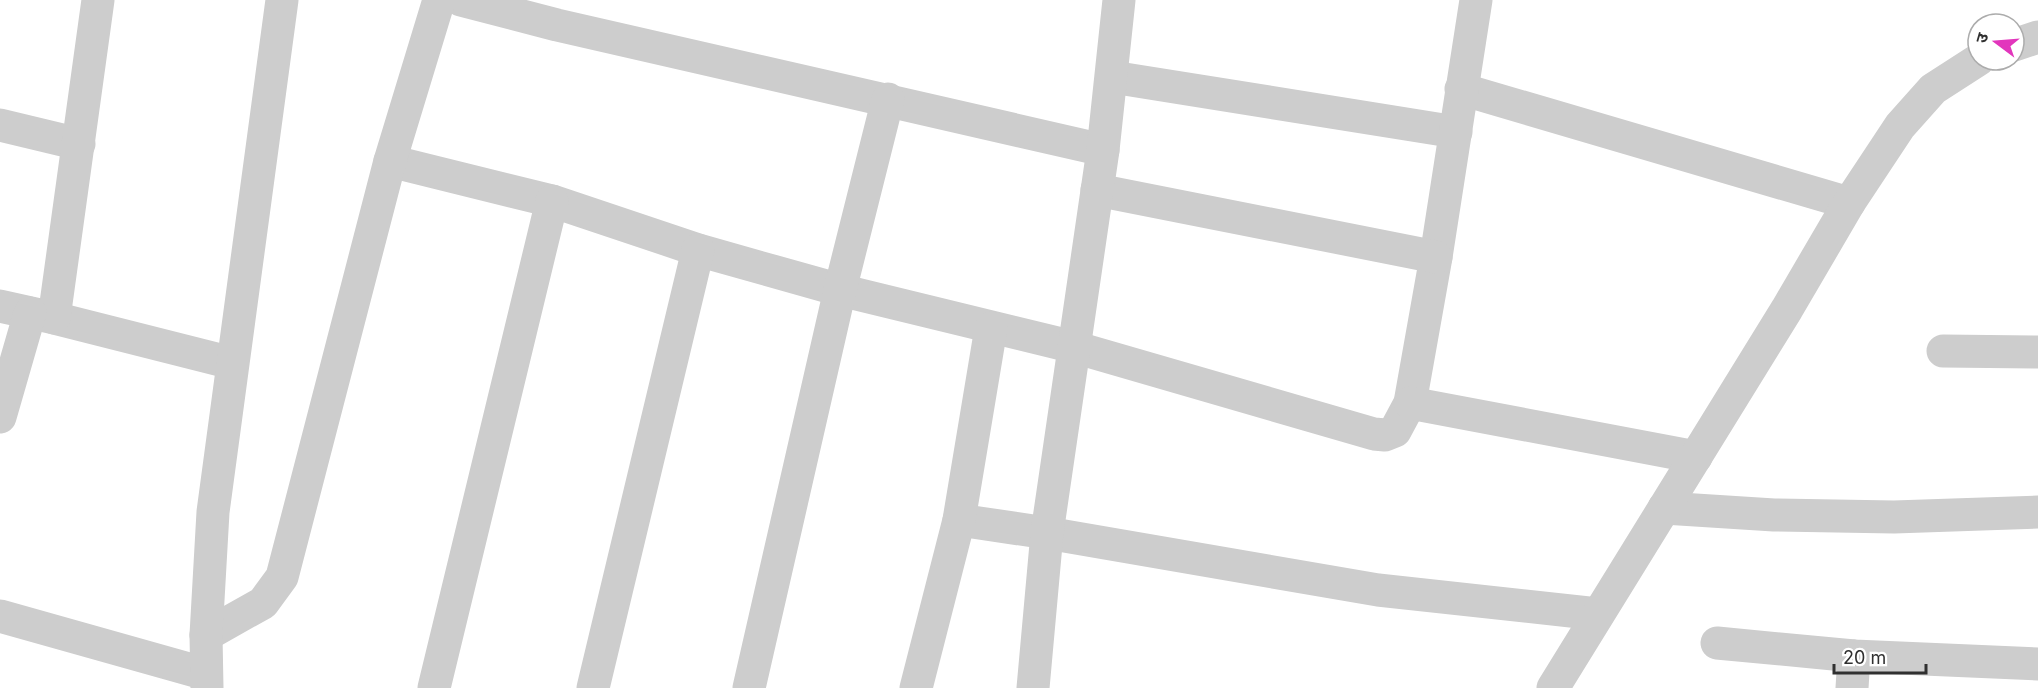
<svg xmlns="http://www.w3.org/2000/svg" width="2038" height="688" viewBox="0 0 2038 688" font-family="Inter,'Noto Sans Devanagari',sans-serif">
<rect width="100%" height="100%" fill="#fff"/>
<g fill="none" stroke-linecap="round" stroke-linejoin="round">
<g stroke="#cdcdcd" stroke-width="33">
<path d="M461,0l96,25 546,125"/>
<path d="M2014,45l24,-8"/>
<path d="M1112,77l344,55"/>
<path d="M1461,89l388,114"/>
<path d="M0,125l79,19"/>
<path d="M390,161l162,40 146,49 142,40 234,57 300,87 11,1 10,-4 15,-28 26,-146 40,-257"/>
<path d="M1097,190l339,67"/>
<path d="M0,306l54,12 178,45"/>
<path d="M54,318l44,-318"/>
<path d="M1943,351l95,1"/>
<path d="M1410,403l286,54"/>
<path d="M0,417l30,-104"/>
<path d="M1664,508l110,7 120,2 144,-5"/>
<path d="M959,520l88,13 331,57 220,24"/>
<path d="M0,616l206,58"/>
<path d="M206,635l57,-32 19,-26 108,-416 49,-161"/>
<path d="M1717,643l137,13 184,8"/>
<path d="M207,688l-1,-53 7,-123 69,-512"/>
<path d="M434,688l118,-487"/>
<path d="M593,688l105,-438"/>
<path d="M749,688l91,-398 48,-191"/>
<path d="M916,688l43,-168 32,-192"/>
<path d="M1033,688l14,-155 56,-383 16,-150"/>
<path d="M1553,688l234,-379 62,-106 51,-77 33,-37 45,-29"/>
<path d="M1852,688l2,-32"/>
</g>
</g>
<g transform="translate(1996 42) rotate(286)"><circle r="28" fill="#ffffff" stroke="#acacac" stroke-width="1.5"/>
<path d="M0-4.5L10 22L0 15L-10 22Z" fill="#e236bc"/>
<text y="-9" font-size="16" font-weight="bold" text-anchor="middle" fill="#303030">उ</text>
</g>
<path d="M1834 664v9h92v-9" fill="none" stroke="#303030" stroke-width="3"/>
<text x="1843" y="664" font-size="18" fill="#303030" stroke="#ffffff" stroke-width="4.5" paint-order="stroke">20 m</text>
</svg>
